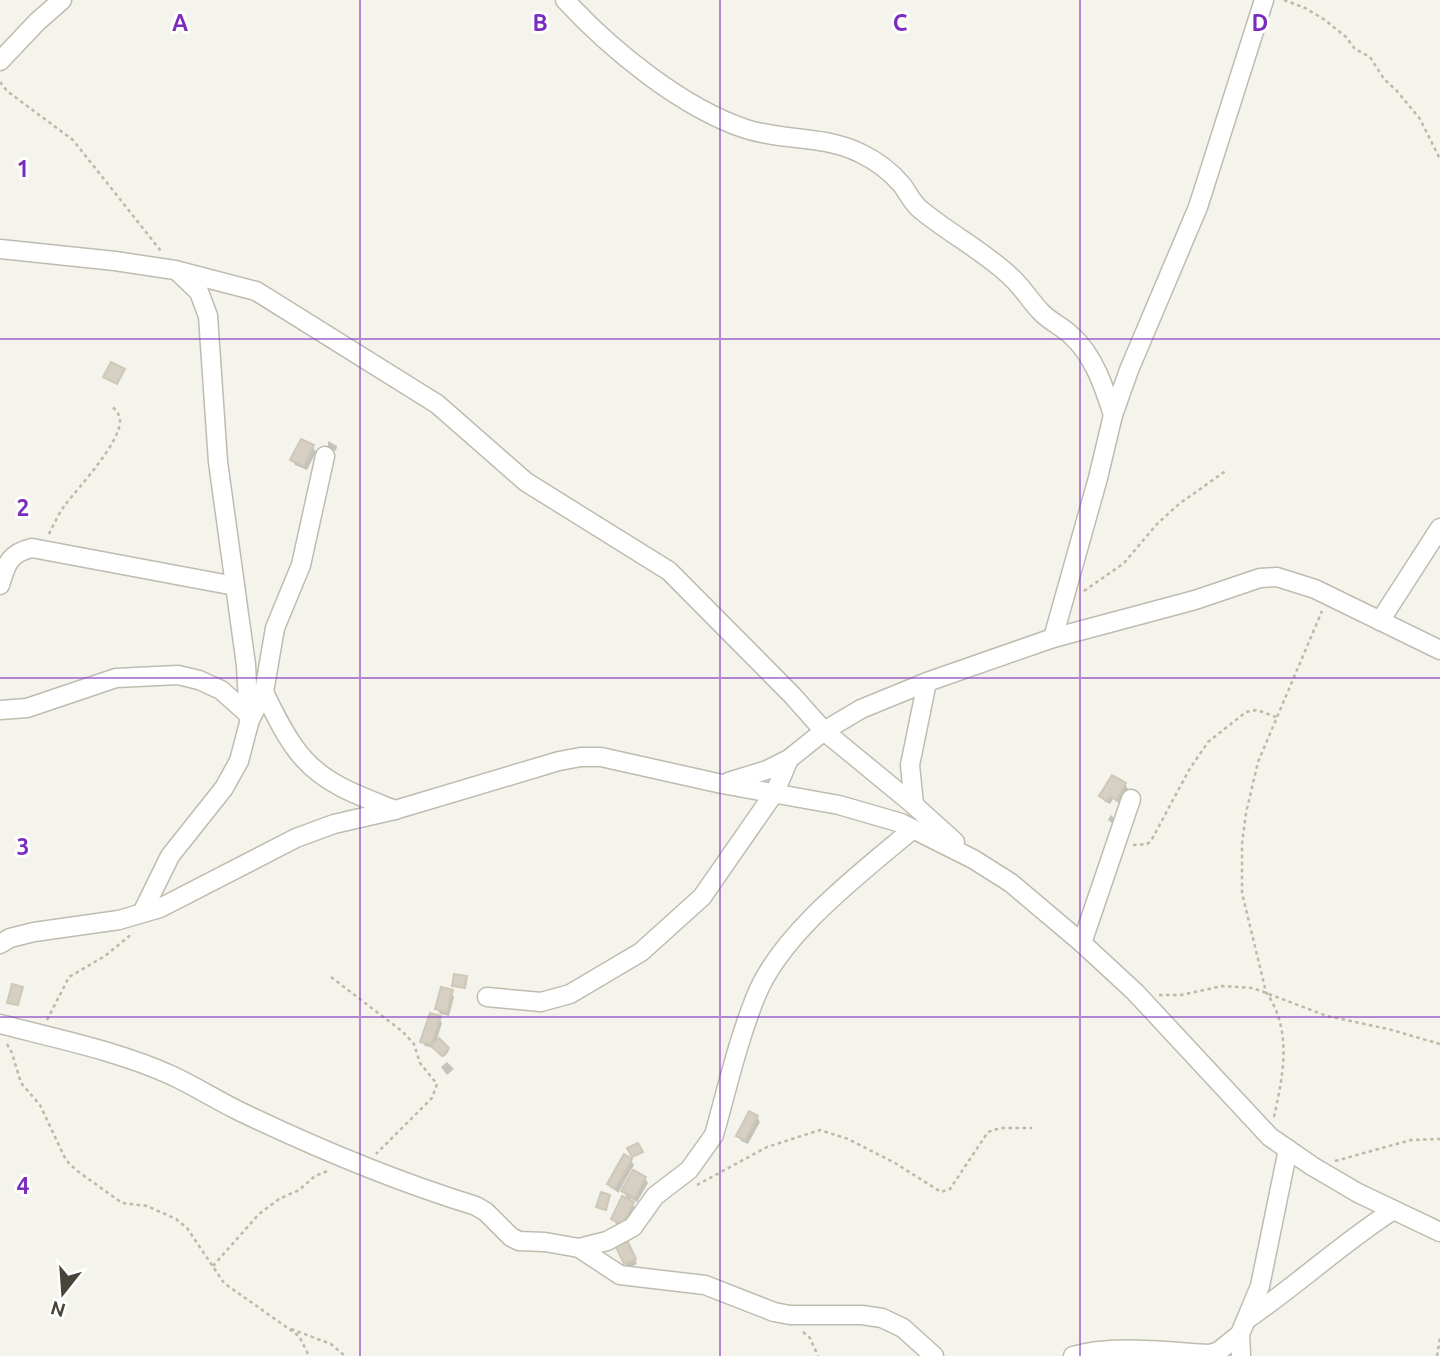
<svg xmlns="http://www.w3.org/2000/svg" width="1440" height="1356" viewBox="0 0 1440 1356" font-family="Ubuntu,sans-serif">
<rect width="100%" height="100%" fill="#f4f3ec"/>
<g fill="#0003">
<path d="M328,441l9,5 -1,5 -8,-4z"/>
<path d="M313,447l3,5 -9,18 -12,-5 -3,-5z"/>
<path d="M1125,784l3,5 -8,15 -7,-5 -3,5 -6,-3 -3,-5z"/>
<path d="M1111,815l4,4 -2,5 -5,-4z"/>
<path d="M451,992l3,5 -5,19 -9,-2 -3,-5z"/>
<path d="M439,1018l3,5 -5,16 12,12 -5,6 -10,-9 -9,-2 -3,-5z"/>
<path d="M447,1062l7,7 -7,6 -6,-8z"/>
<path d="M757,1117l3,5 -12,22 -7,-3 -3,-5z"/>
<path d="M631,1160l3,5 -16,28 -9,-9z"/>
<path d="M645,1178l3,5 -11,19 -7,-4 5,10 -9,21 -10,-5 -3,-5 16,-18 -6,-10z"/>
<path d="M628,1245l9,19 -9,4 -3,-5z"/>
</g>
<g fill="#d5d0c3" stroke="#cfc8b7" stroke-width="2">
<path d="M111,362l14,7 -8,15 -14,-7z"/>
<path d="M301,439l13,6 -10,21 -14,-6z"/>
<path d="M1112,775l14,8 -9,17 -7,-4 -3,5 -8,-5z"/>
<path d="M454,974l13,2 -2,12 -13,-2z"/>
<path d="M12,984l11,3 -5,18 -11,-2z"/>
<path d="M441,987l12,3 -6,22 -12,-3z"/>
<path d="M430,1013l11,3 -10,29 -11,-3z"/>
<path d="M439,1038l10,10 -7,8 -11,-10z"/>
<path d="M749,1111l9,5 -13,24 -9,-4z"/>
<path d="M638,1143l5,9 -11,5 -5,-9z"/>
<path d="M624,1154l8,5 -17,30 -8,-5z"/>
<path d="M633,1170l13,7 -11,21 -14,-7z"/>
<path d="M601,1192l9,3 -4,15 -10,-3z"/>
<path d="M622,1196l12,6 -11,23 -12,-6z"/>
<path d="M626,1238l10,21 -12,5 -10,-21z"/>
</g>
<g fill="none" stroke-linecap="round" stroke-linejoin="round">
<g stroke="#bfbcaf" stroke-width="21">
<g id="street">
<path d="M565,0c45,49 117,108 181,129 37,12 78,6 114,24 15,7 31,19 42,32 6,8 11,19 19,25 29,24 63,41 90,67 12,11 20,25 31,36 9,9 21,14 30,23 22,20 32,51 41,79"/>
<path d="M0,61l37,-39 25,-22"/>
<path d="M0,249l115,12 60,9 81,21 181,113 89,78 143,89 123,124 32,36 90,74 41,37"/>
<path d="M0,585c6,-20 9,-32 32,-37l203,38"/>
<path d="M1380,621l60,-93"/>
<path d="M1053,638l45,-160 15,-63 16,-45 69,-163 66,-207"/>
<path d="M264,692c10,21 24,50 40,67 24,27 59,38 91,51"/>
<path d="M0,710l27,-2 89,-30 62,-3 21,5 22,10 28,25"/>
<path d="M250,720l14,-28 11,-64 26,-63 24,-109"/>
<path d="M728,782l39,-12 22,-11 35,-28 37,-22 66,-27 126,-44 142,-38 65,-22 17,-1 38,12 125,61"/>
<path d="M914,805l-4,-40 17,-83"/>
<path d="M143,911l27,-55 54,-68 15,-27 10,-38 -3,-58 -28,-203 -10,-146 -9,-24 -21,-20"/>
<path d="M1082,943l49,-144"/>
<path d="M0,944l10,-6 24,-6 85,-12 41,-12 136,-70 38,-14 61,-14 164,-49 22,-4h20l121,27 117,21 62,18 72,36 38,24 71,60 53,49 135,145 42,29 46,27 82,39"/>
<path d="M487,997l54,5 29,-8 71,-42 61,-55 73,-105 14,-33"/>
<path d="M0,1024c58,15 118,27 173,52 23,11 44,24 66,35 77,37 156,70 237,95l10,6 25,25 8,4 26,1 34,6 41,27 85,10 69,27 16,3h72l20,3 21,10 31,28"/>
<path d="M579,1248l28,-7 26,-14 22,-31 34,-26 25,-35c13,-46 24,-95 42,-139 25,-63 106,-124 157,-167"/>
<path d="M1246,1320c50,-34 95,-76 146,-109"/>
<path d="M1240,1334l1,22"/>
<path d="M1073,1356c41,-12 95,-4 137,-2l9,-3 21,-17 20,-48 28,-137"/>
</g>
</g>
<g stroke="#c0b8a2" stroke-width="2.5" stroke-dasharray="3.5 3.5" stroke-linecap="butt">
<path d="M1284,0l21,8 20,12 21,17 9,12 15,8 14,22 13,12 23,28 20,40"/>
<path d="M0,82l7,9 66,49 88,111"/>
<path d="M49,534c5,-10 10,-21 16,-29 14,-18 55,-62 55,-84 0,-7 -4,-10 -8,-15"/>
<path d="M1084,591l40,-28 33,-39 22,-20 48,-34"/>
<path d="M1133,845l14,-1 4,-3 38,-71 19,-28 38,-30 11,-2 19,7"/>
<path d="M331,977l72,55 11,12 6,19 17,21 -5,14 -56,56"/>
<path d="M1159,995h22l41,-9 31,2 74,28 61,13 52,15"/>
<path d="M47,1020l22,-43 36,-21 28,-23"/>
<path d="M7,1044l5,9 9,30 19,22 26,55 10,10 46,33 25,3 29,13 11,9 37,55 75,53 10,20"/>
<path d="M1274,1117c9,-42 19,-86 -8,-125l-24,-99v-49l4,-31 12,-51 64,-151"/>
<path d="M1335,1161l76,-21 29,-1"/>
<path d="M697,1185l70,-38 53,-17 28,9 47,24 46,29 9,-3 38,-57 12,-4h32"/>
<path d="M213,1266l46,-52 20,-15 20,-9 16,-14 15,-6"/>
<path d="M291,1329l40,15 14,12"/>
<path d="M803,1332l7,6 8,18"/>
<path d="M1437,1356l3,-18"/>
</g>
<use href="#street" stroke="#fff" stroke-width="18"/>
</g>
<path fill="none" stroke="#7b2cbf" stroke-width="2" stroke-opacity="0.55" d="M360,0v1356M720,0v1356M1080,0v1356M0,339h1440M0,678h1440M0,1017h1440"/>
<g font-size="23" text-anchor="middle" font-weight="bold" fill="#7b2cbf" stroke="#fff" stroke-width="6" stroke-linejoin="round" paint-order="stroke">
<text x="180" y="31">A</text>
<text x="540" y="31">B</text>
<text x="900" y="31">C</text>
<text x="1260" y="31">D</text>
<text x="23" y="177">1</text>
<text x="23" y="516">2</text>
<text x="23" y="855">3</text>
<text x="23" y="1194">4</text>
</g>
<g transform="translate(63 1293) rotate(197)" stroke="#ffffff" stroke-width="5" paint-order="stroke">
<path d="M0-5L12 26L0 18L-12 26Z" fill="#48443a"/>
<text y="-10" font-size="19" font-weight="bold" text-anchor="middle" fill="#48443a">N</text>
</g>
</svg>
